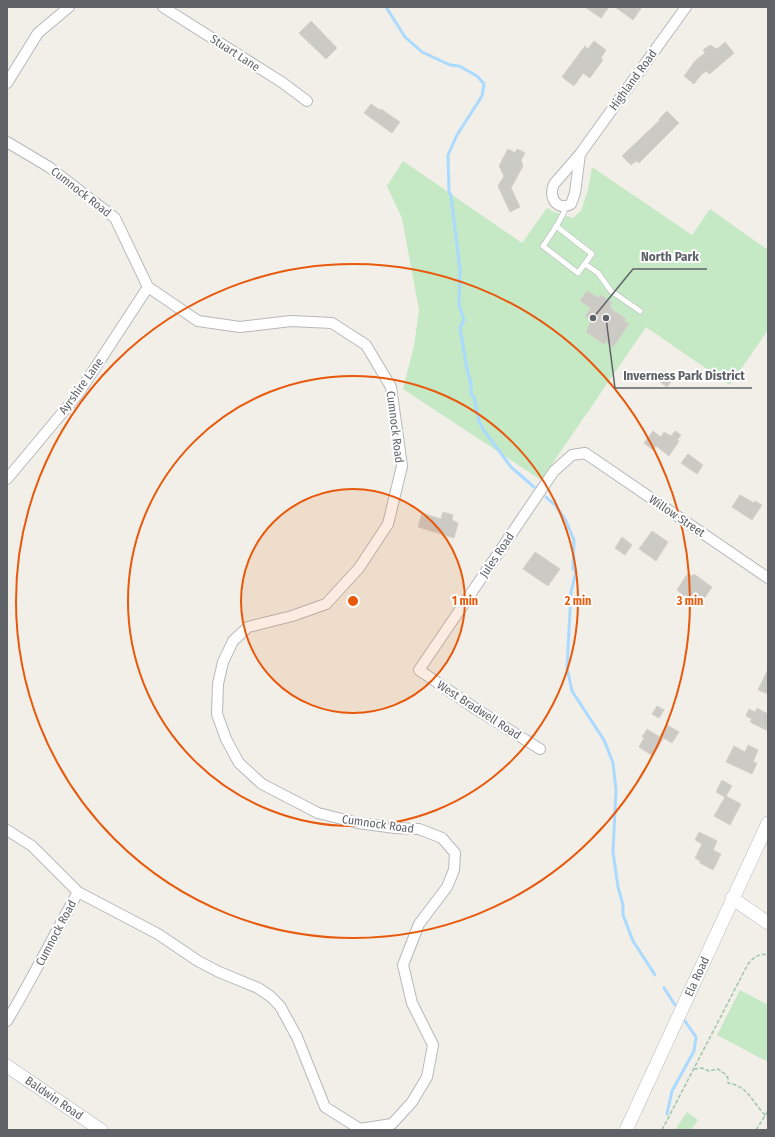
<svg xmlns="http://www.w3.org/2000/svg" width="775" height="1137" viewBox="0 0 775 1137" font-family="'Fira Sans Condensed',sans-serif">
<rect width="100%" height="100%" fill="#f1efe8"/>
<g fill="#c5e8c5">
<path d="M403,161l119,82 25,-35 7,4 19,6 8,-7 7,-21 4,-23 100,68 18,-26 58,41v80l-38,55 -84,-58 -105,153 -138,-91 11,-43 5,-36 -17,-92 -15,-32z"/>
<path d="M740,990l28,15v57l-51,-27z"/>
<path d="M687,1112l11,8 -7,10h-16z"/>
</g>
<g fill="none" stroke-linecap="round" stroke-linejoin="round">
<g stroke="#aadaff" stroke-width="3">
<path d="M386,7l19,30 17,15 28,13 9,1 18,10 7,8 -2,12 -25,39 -9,20 1,37 2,4 9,74 -1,35 5,15 -4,8 7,41 4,15v10l3,3 5,24 4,8 28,38 23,20"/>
<path d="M546,497l9,8 10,14 9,21 -1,29 3,3 -5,20 -4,76 5,23 32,49 9,23 3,27 -3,62 5,35 5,18v10l10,26 22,34"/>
<path d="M664,988l11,17"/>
<path d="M667,1114l5,-23 22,-40 2,-14 -11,-16"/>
</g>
</g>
<g fill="#cccac5" stroke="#d6d1c6">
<path d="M585,7h24l-8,11z"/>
<path d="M615,7h27l-9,13z"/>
<path d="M311,21l26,27 -11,11 -27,-26z"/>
<path d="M594,41l12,9 -5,8 2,2 -13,18 -7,-5 -9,13 -12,-9 23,-31 3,3z"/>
<path d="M725,42l9,11 -22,19 -3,2 -3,-3 -5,4 -7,9 -10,-8 11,-15 10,-8 -2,-3 7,-5 7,4z"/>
<path d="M371,104l9,6 1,-1 19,13 -8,11 -28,-20z"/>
<path d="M667,111l12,12 -40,40 -3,-2 -5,4 -9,-9 38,-36 -1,-1z"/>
<path d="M508,149l7,4 2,-4 8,4 -4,7 2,6 -12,22 9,19 -10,5 -12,-26 6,-10 -5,-10z"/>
<path d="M587,291l12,7 2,-3 11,8 -2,3 2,2 -1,1 15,10 -2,2 5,3 -16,23 -7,-6 -2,3 -18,-12 2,-3 -1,-1 5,-7 -7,-5 6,-8 -11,-7z"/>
<path d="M664,371l10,7 -7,9 -10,-7z"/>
<path d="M653,431l8,6 3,-5 7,4 4,-5 6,4 -4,5 2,1 -10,15 -13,-10 -3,4 -9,-7z"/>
<path d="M688,454l15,11 -6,9 -16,-11z"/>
<path d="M740,495l14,8 1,-2 7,4 -10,15 -20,-13z"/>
<path d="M443,512l10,3 -1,5 6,3 -4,15 -36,-11 4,-14 19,6z"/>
<path d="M652,531l16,11 -12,19 -17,-12z"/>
<path d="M622,537l10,8 -7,10 -10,-7z"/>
<path d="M535,552l25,17 -12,17 -25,-17z"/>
<path d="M688,573l4,3 2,-2 18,13 -9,13 -5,-4 -5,7 -16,-13z"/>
<path d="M768,669v25l-10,-4z"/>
<path d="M657,706l7,4 -5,8 -7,-4z"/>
<path d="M757,708l11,6v17l-18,-9 2,-3 -6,-3 3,-7 6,3z"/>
<path d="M667,725l12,7 -7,11 -12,-7z"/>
<path d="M647,729l16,10 -10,17 -14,-9 5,-9 -2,-1z"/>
<path d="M748,745l10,5 -5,12 4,1 -5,11 -26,-12 8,-16 11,6z"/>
<path d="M722,780l10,6 -6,10 15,8 -11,21 -16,-9 11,-19 -9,-5z"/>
<path d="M699,832l18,9 -4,9 8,4 -8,16 -13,-7v-2l-5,-3 7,-14 -7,-4z"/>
</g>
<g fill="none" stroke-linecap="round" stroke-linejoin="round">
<g stroke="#b5b8bc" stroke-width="6">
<g id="lane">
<path d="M556,226l36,28 -14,19 -35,-27c9,-13 18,-25 23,-39"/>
<path d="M585,264l13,9 13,18 29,20"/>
</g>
</g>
<g stroke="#b5b8bc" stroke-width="12">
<g id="street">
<path d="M163,7l120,76 24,18"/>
<path d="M7,83l31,-50 31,-26"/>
<path d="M7,142l42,25 66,51 33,69 50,34 42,6 51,-6 41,2 34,22 25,42 11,79 -14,58 -29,44 -33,36 -34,12 -44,11 -15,14 -10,21 -5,22 -1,30 9,25 13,24 23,21 56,29 40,10 37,5 24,1 23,9 13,15 -1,17 -7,17 -28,37 -16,41 9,38 21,42 -6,32 -15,25 -20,22 -32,5 -35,-22 -28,-70 -17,-31 -10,-10 -12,-8 -39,-16 -21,-11 -40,-27 -80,-42 -46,-46 -25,-16"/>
<path d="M580,154l-5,39 -4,11c-14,8 -23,-7 -17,-20l26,-30 106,-147"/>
<path d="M7,479l71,-85 70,-107"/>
<path d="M540,749l-64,-40 -57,-39 135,-199 18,-16 13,-2 183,125"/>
<path d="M7,1021c25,-42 47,-86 71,-129"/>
</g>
</g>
<g stroke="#b6babf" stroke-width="14">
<g id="secondary">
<path d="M732,898l36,25"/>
<path id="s1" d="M7,1066l94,64"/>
<path id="s2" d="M626,1130l142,-307"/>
</g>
</g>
<g stroke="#9cc7a9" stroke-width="1.5" stroke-dasharray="4 2" stroke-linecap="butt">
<path d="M694,1069l8,-1 7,3 9,-2 7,5 3,4v5c22,3 25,23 40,34"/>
<path d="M662,1130l86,-166c6,-7 11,-11 20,-9"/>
<path d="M756,1130l12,-19"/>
</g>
<use href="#lane" stroke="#fff" stroke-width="5"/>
<use href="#street" stroke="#fff" stroke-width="10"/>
<use href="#secondary" stroke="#fff" stroke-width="13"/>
</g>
<circle cx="353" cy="601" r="112" fill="#e8590c" fill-opacity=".12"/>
<g fill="none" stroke="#e8590c" stroke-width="2">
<circle cx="353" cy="601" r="112"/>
<circle cx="353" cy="601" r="225"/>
<circle cx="353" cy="601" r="337"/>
</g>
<g text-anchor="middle" stroke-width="4" stroke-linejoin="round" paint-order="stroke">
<g font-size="12" fill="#5f6368" stroke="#fff">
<text transform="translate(235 53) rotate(33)" y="4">Stuart Lane</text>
<text transform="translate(633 80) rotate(-54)" y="4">Highland Road</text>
<text transform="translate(81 192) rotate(38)" y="4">Cumnock Road</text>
<text transform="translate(81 386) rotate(-54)" y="4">Ayrshire Lane</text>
<text transform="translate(395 427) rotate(83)" y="4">Cumnock Road</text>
<text transform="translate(677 516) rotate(34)" y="4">Willow Street</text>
<text transform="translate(497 555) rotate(-56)" y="4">Jules Road</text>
<text transform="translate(479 710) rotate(33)" y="4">West Bradwell Road</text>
<text transform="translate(378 824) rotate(8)" y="4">Cumnock Road</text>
<text transform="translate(56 933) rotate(-62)" y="4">Cumnock Road</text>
<text dy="4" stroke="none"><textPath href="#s2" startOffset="169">Ela Road</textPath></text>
<text dy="4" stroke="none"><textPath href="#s1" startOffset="57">Baldwin Road</textPath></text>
</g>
</g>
<circle cx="353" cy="601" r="6" fill="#e8590c" stroke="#fff" stroke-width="2"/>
<g font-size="12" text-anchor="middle" font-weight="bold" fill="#e8590c" stroke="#fff" stroke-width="4" stroke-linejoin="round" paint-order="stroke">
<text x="465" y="605">1 min</text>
<text x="578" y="605">2 min</text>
<text x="690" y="605">3 min</text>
</g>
<path fill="none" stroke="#5f6368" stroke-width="1.5" d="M593 318L633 269H707M606 318L615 388H752"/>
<g fill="#5f6368" stroke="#fff" stroke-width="1.5">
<circle cx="593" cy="318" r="4"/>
<circle cx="606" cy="318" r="4"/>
</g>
<g font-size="13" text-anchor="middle" font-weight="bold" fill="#5f6368" stroke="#fff" stroke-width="4" stroke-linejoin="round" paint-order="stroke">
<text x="670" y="261">North Park</text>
<text x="684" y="380">Inverness Park District</text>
</g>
<rect width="775" height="1137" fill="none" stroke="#5f6368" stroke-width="16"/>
</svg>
